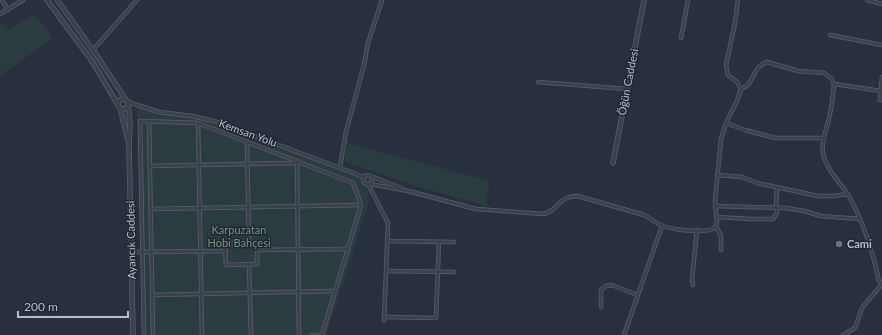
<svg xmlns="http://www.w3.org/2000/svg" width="882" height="335" viewBox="0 0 882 335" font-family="Lato,sans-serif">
<rect width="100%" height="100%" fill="#282f3e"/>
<g fill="#2b3c40">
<path d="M35,14l18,24 -53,38v-51l3,-1 4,6z"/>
<path d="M141,104l16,8 41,3 154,58c14,8 19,16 16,32l-42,130h-184l-5,-222v-5z"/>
<path d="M347,142l3,2 140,37 -4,22 3,4 -70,-20 -74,-25z"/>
</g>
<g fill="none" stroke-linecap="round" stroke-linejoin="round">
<g stroke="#5a5f6c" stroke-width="4.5">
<g id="minor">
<path d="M2,0l6,10"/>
<path d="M867,0l15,4"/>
<path d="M0,14l23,-14"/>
<path d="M830,35l52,10"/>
<path d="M681,38l7,-38"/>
<path d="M93,50l44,-50"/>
<path d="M882,77l-2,23h2"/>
<path d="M538,82l89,7"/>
<path d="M834,84c-1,12 -2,23 -5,34 -2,11 -8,23 -6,35 3,18 19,30 27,45 14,26 23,54 29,83l3,3"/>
<path d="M741,89c14,-4 11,-23 26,-27l31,9 26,2 7,5 3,6 47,7"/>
<path d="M128,102l31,10 33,4 22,5 150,56"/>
<path d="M149,121l4,214"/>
<path d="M198,123l4,212"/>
<path d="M726,123l19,7 30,8h49"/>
<path d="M247,142l2,101"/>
<path d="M297,161l2,174"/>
<path d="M150,166l146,-3"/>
<path d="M340,167l6,-35 18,-67 4,-22 14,-43"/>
<path d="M717,175l25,2 15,6 61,13h16l13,-2"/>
<path d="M371,177l1,4 -2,3h-3l-3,-1 -1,-5 2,-2 3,-1 33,13"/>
<path d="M368,184l20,39 -4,98"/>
<path d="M370,184l38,7 68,18 67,5c15,-2 14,-18 35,-18l66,19c7,3 14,10 19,11 10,4 40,7 50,3l3,-3 1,-4 -2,-21 6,-62 5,-16 11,-22 4,-12 -4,-7 -9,-7 -2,-10 9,-42 3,-23"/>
<path d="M715,206l71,2 18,3 17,5 39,3"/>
<path d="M776,207l1,-20"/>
<path d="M151,209l210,-4"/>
<path d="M717,217l34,2h22l4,-6v-6"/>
<path d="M716,226l5,10v14"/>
<path d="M387,241l67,1"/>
<path d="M225,243h32v21l-31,1z"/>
<path d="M257,250l91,-1"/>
<path d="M132,252l94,-1"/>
<path d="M249,264l2,71"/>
<path d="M386,271l68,1"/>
<path d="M693,285l-1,-5 5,-50"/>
<path d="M152,295l183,-4"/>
<path d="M601,307v-17l5,-4 6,-1 25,10"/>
<path d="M384,317l52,1 3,-76"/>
<path d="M144,335l-4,-214 58,2 155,60 8,22 -39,130"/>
<path d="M311,335h11"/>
<path d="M624,335l38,-109"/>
<path d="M843,335l12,-7 7,-20 20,-24"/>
</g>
</g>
<g stroke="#5a5f6c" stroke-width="5.5">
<g id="tertiary">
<path d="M47,0l45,61 26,44"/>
<path d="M57,0l36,50 33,50"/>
<circle cx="123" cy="104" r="5"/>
<path d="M128,104l2,18 -1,22 4,191"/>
<path d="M120,108l8,32"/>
<path d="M613,163l31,-163"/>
</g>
</g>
<use href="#minor" stroke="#3c414e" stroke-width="3"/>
<use href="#tertiary" stroke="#3c414e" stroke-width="4"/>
</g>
<circle fill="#6b7280" stroke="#212633" stroke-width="1.5" cx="839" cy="244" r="4"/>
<g text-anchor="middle" stroke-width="3" stroke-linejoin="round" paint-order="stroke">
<g font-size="11" fill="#b8bdc9" stroke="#212633">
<text transform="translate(628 82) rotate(-79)" y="4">Öğün Caddesi</text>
<text transform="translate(248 133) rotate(20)" y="4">Kemsan Yolu</text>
<text transform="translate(131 240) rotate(-91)" y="4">Ayancık Caddesi</text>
</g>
<g font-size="11" fill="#72977f" stroke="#212633">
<text x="239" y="234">Karpuzatan<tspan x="239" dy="13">Hobi Bahçesi</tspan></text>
</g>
<g font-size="11" font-weight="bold" fill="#b8bdc9" stroke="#212633" text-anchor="start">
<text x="847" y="248">Cami</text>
</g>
</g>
<path d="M18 311v6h110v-6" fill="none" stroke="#b8bdc9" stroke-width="2"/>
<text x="24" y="311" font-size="12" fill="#b8bdc9" stroke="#212633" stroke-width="3" paint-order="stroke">200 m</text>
</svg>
